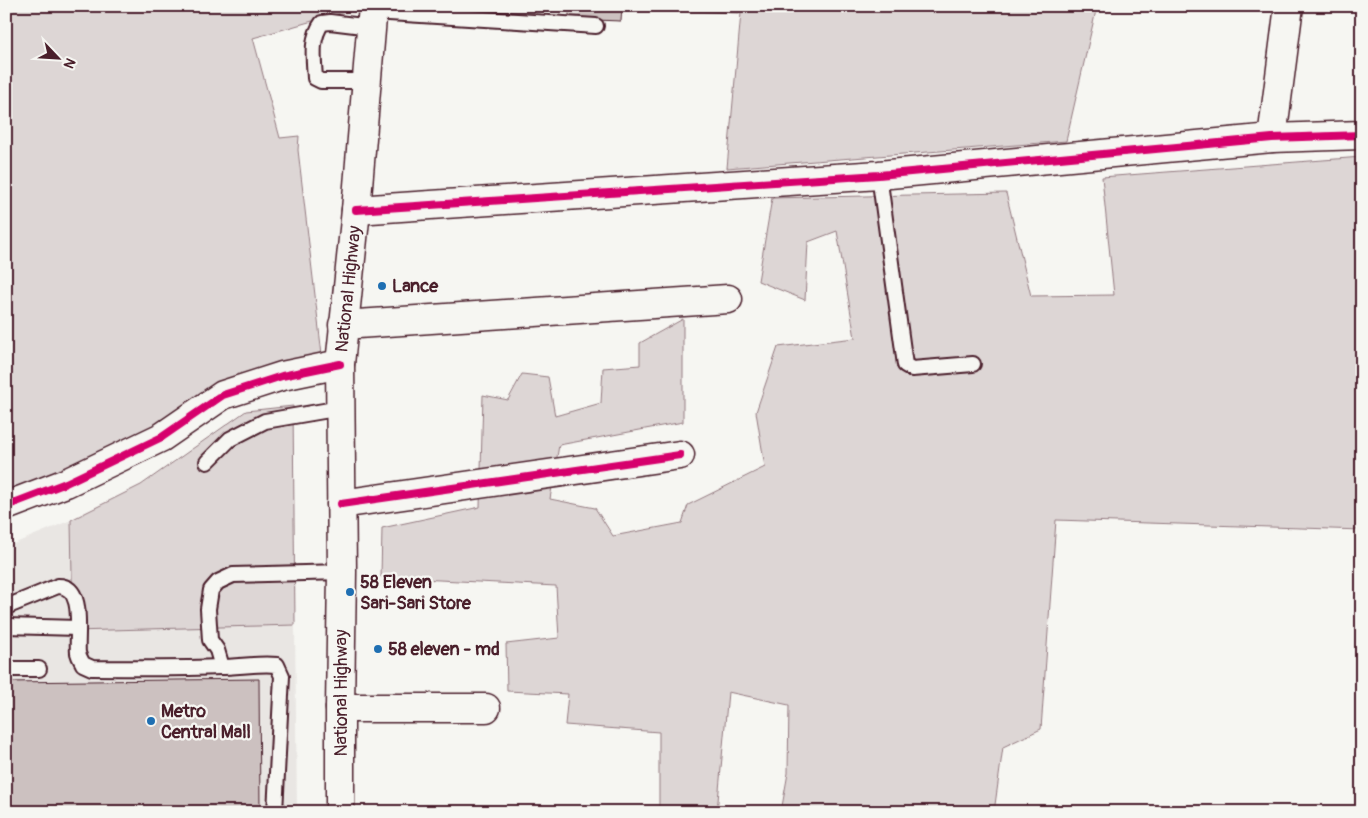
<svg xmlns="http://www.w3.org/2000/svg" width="1368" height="818" viewBox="0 0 1368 818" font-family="Pangolin,sans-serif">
<rect width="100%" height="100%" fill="#f6f6f2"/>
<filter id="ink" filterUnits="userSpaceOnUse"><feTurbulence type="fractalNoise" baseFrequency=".02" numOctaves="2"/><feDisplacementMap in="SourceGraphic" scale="10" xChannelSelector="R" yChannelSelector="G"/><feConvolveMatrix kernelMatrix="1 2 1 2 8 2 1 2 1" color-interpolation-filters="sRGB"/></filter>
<g filter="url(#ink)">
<path fill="#e9e6e3" d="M71,520l3,111 221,-6 2,187h-291v-265z"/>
<g fill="#ddd6d5" stroke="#947a80">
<path d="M6,6h359l-112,32 27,100 19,-2 -1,14 24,205 -316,141z"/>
<path d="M661,6h436l-31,135 -339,27 14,-155 -81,-3z"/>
<path d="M1362,157v373l-306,-10 -15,209 -38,18 -9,65h-213l7,-39 1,-68 -61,-13 -11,120h-58v-80l-94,-7 3,-31 -61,-3 -1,-47 53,-6 -3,-52 -175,-9 1,-49 98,-21 3,-112 25,5 14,-26 26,3 7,39 46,-13 2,-35 37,-3v-22l43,-24v103l-124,23 -9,54 45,9 18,28 69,-13 6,-18 77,-38 -9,-55 22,-65 77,-9 -18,-107 -29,11 -3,58 -47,-19 14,-83 234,-5 25,103 83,-1 -12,-118z"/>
<path d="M293,406l2,219 -222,6 -2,-111 70,-35 105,-74z"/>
</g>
<g fill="#ccc1c0" stroke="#4a1f2b">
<path d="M569,6h53l-1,15 -52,-2z"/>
<path d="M259,679l1,133h-254v-130z"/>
</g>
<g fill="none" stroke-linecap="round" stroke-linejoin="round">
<g stroke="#4a1f2b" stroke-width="18">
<g id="lane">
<path d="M373,12l223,14"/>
<path d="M367,81h-46l-6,-3c-1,-18 -5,-39 7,-55l8,-1 41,5"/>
<path d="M879,175l26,190 7,4 61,-5"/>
<path d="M207,462l23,-23 35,-18 76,-13"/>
<path d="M6,607l52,-21c28,0 18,48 20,67 1,4 3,7 5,11l9,4c43,0 85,1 128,-1 19,0 38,-4 57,-2l5,11 -7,136"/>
<path d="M6,626l72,2"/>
<path d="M222,667l-5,-17 -7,-10 -2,-31 3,-19 7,-8 15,-7 109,-3"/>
<path d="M6,669h33"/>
</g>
</g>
<g stroke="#4a1f2b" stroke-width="31">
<g id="street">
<path d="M1272,138l17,-132"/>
<path d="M356,210l523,-35 393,-37 90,-3"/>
<path d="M343,325l385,-26"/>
<path d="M341,504l339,-49"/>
<path d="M6,506l60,-23 96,-46 61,-42 59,-19 58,-12"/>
<path d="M340,708h146"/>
</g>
</g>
<g stroke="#4a1f2b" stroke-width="31">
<path id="primary" d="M340,812v-104l2,-136 -2,-208 16,-154 17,-204"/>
</g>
<use href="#lane" stroke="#f6f6f2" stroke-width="14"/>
<use href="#street" stroke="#f6f6f2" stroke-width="28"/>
<use href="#primary" stroke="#f6f6f2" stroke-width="28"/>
<g stroke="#f6f6f2" stroke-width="11">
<g id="cycleway">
<path d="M356,210l523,-35 393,-37 90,-3"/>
<path d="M341,504l339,-49"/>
<path d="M6,506l60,-23 96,-46 61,-42 59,-19 58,-12"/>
</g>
</g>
<use href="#cycleway" stroke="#d6006c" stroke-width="8"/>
</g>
</g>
<g fill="#1f6fb2" stroke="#f6f6f2" stroke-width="2">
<circle cx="382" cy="286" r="5"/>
<circle cx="350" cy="592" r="5"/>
<circle cx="378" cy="649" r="5"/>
<circle cx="151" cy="721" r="5"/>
</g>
<g text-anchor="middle" stroke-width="4.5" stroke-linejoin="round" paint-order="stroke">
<g font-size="18" font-weight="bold" fill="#4a1f2b" stroke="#f6f6f2" text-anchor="start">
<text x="392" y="292">Lance</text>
<text x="360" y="588">58 Eleven<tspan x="360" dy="21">Sari-Sari Store</tspan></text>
<text x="388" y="655">58 eleven - md</text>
<text x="161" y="717">Metro<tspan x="161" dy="21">Central Mall</tspan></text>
</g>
<g font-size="18" fill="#4a1f2b" stroke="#f6f6f2">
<text transform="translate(348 289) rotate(-84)" y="6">National Highway</text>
<text transform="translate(341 693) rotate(-90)" y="6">National Highway</text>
</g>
</g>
<rect width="1368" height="818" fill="none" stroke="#f6f6f2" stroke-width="25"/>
<rect x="12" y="12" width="1343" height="793" fill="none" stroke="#4a1f2b" stroke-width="2" filter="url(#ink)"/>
<g transform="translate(58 58) rotate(115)" stroke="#f6f6f2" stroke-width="4" paint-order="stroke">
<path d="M0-4L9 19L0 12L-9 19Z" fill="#4a1f2b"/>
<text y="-8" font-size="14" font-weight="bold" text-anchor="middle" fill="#4a1f2b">N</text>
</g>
</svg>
